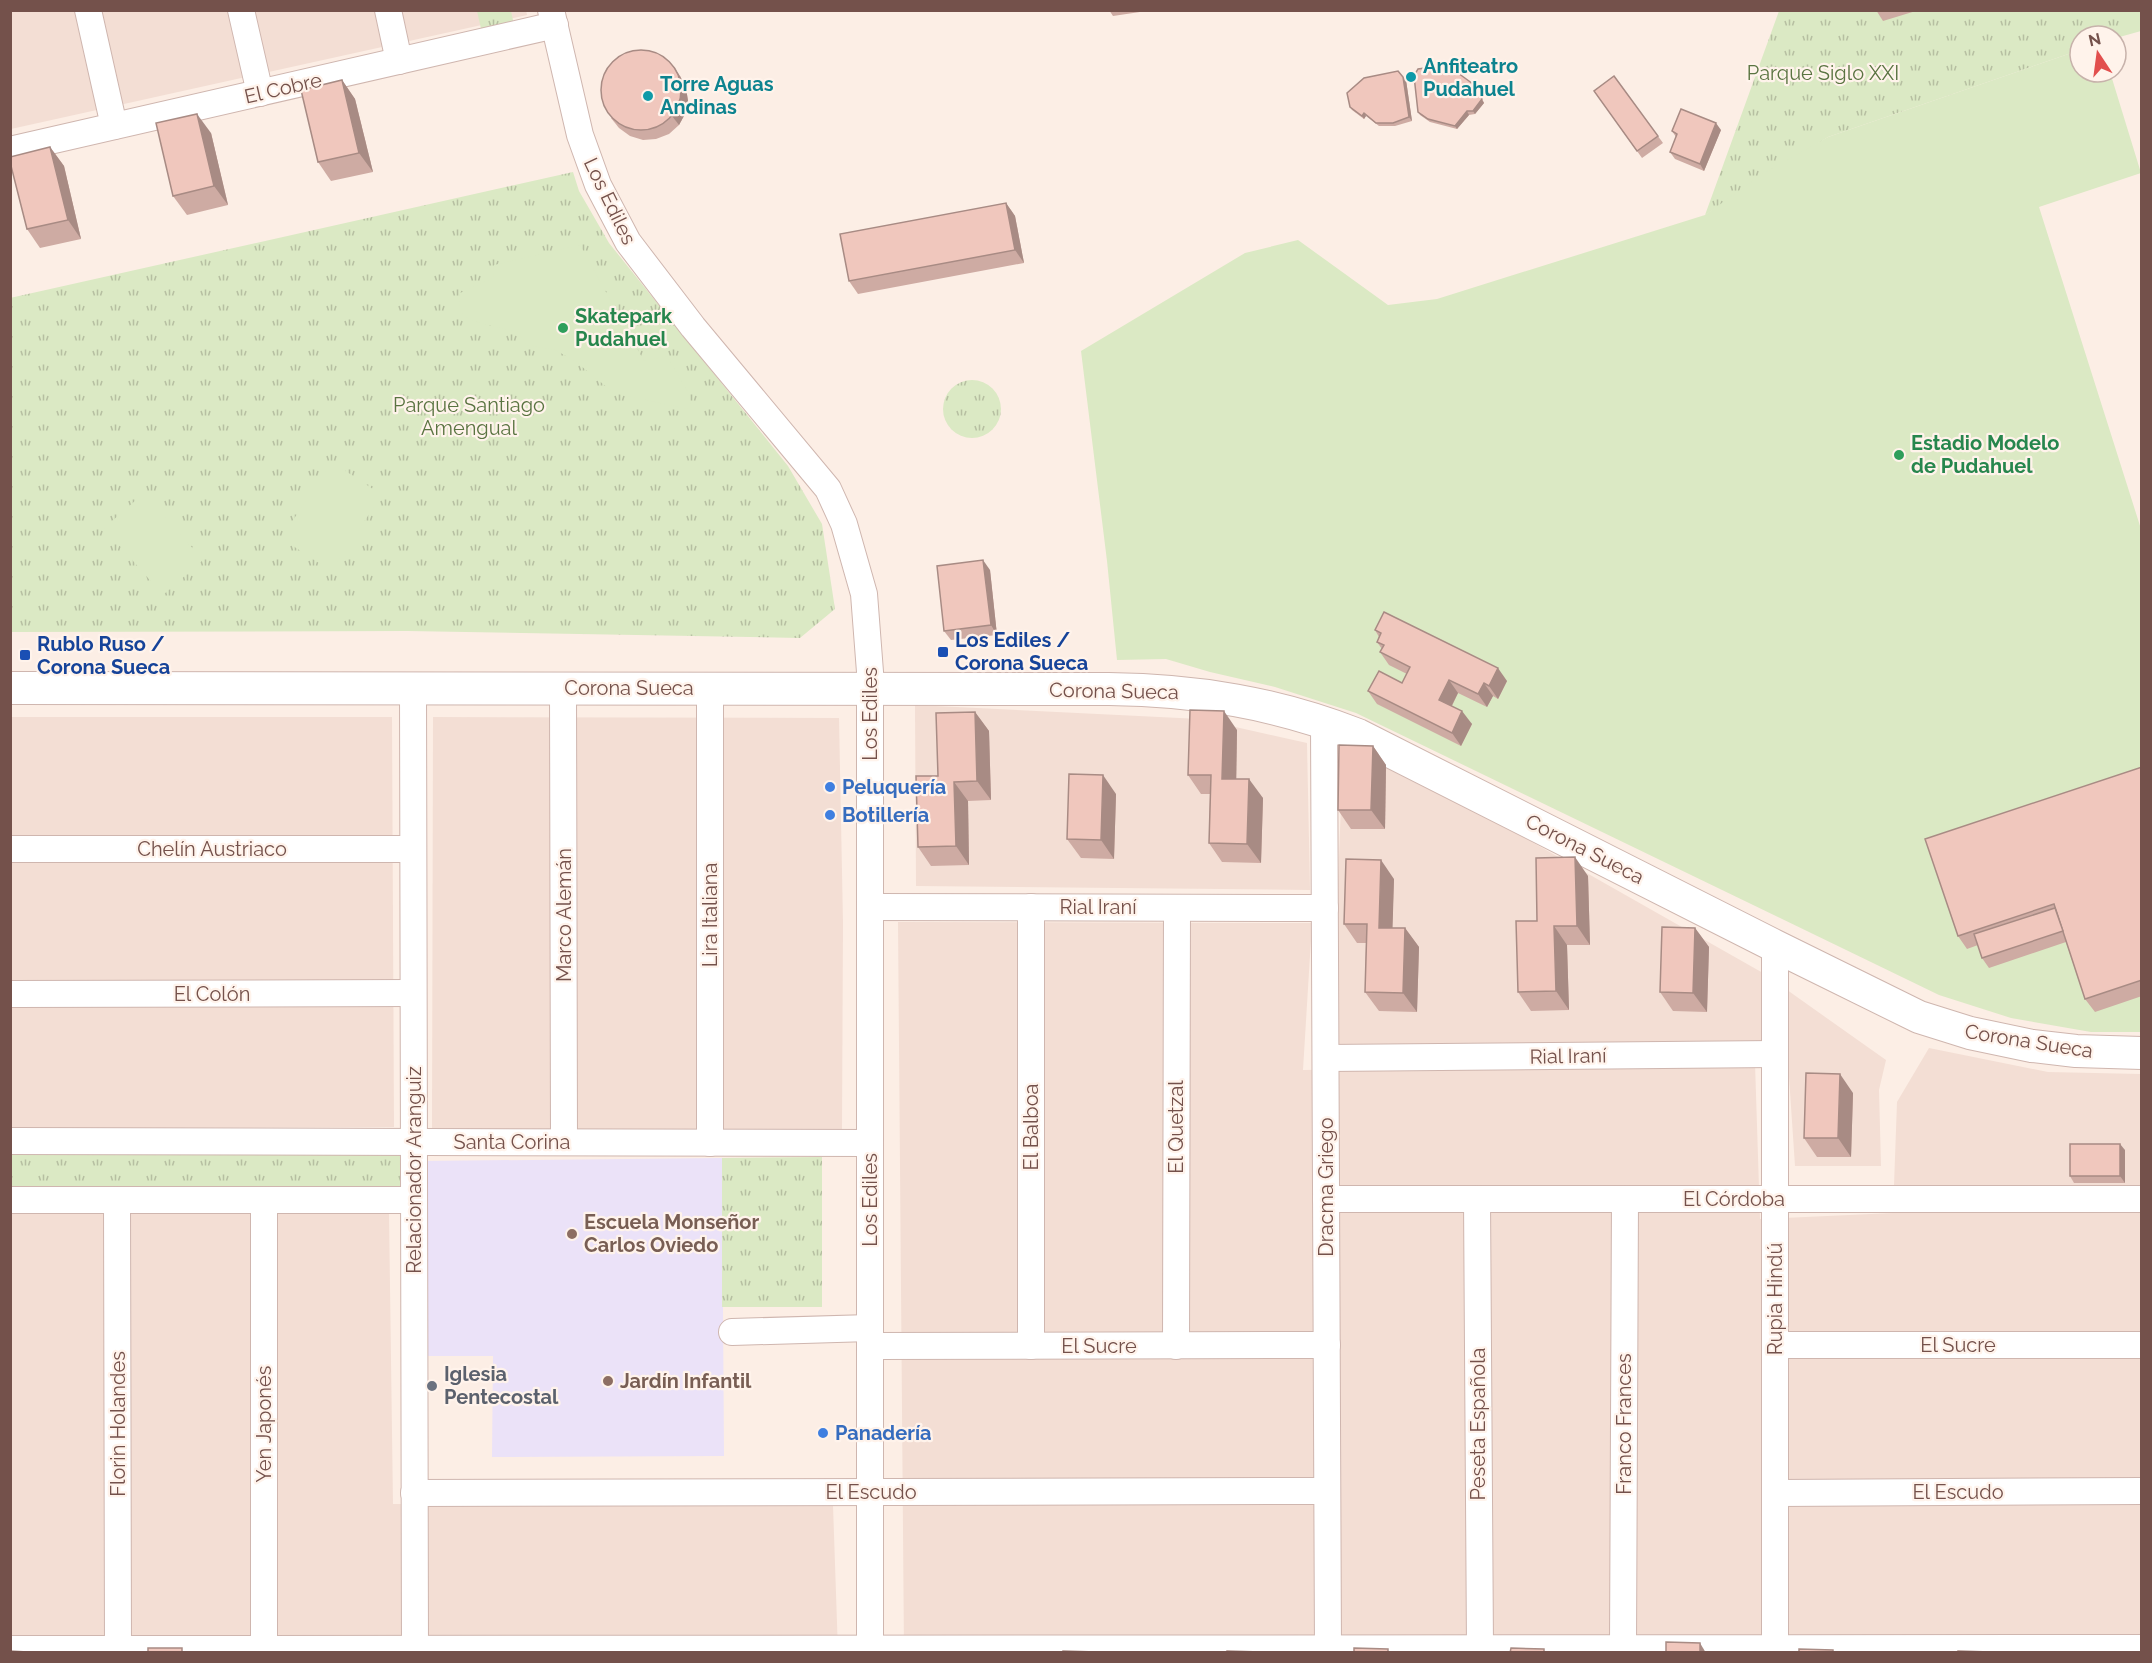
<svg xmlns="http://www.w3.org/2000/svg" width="2152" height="1663" viewBox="0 0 2152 1663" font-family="Raleway,sans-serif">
<defs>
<pattern id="grass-tufts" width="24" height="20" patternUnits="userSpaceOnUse" patternTransform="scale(1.5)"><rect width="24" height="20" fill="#dbe9c4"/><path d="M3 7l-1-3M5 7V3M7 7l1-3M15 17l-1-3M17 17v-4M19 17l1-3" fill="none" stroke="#b6bfa1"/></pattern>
</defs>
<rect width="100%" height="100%" fill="#fceee5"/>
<g fill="#f3ded4">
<path d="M526,10l1,5 -516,114 -1,-118z"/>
<path d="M915,705l285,14 107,24 3,147 -394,-4z"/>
<path d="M10,717h382l2,410 -383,1z"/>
<path d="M433,717l406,1 4,205 -1,208 -410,-2z"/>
<path d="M1343,752l48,10 372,211 123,87 -7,30 2,76h-86l-8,-119 -451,-1 2,-163z"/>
<path d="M898,922l414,1 -9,147 452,-7 5,156 133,-6 4,-111 32,-54 119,24 93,2v578h-1237z"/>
<path d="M11,1214h378l4,290 440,1 5,147h-827z"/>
</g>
<path fill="#ebe2f8" d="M722,1158l2,298 -232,1 1,-101h-70l-2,-195z"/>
<g fill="url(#grass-tufts)">
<path d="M477,11h34l3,14 -32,8z"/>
<path d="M1779,11h362v20l-25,7v-2h-36v14l-252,87 -123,78z"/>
<path d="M573,172l6,19 30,52 179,223 34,58 13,85 -35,29 -393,-7 -396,1 -1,-334z"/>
<circle cx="972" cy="409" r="29"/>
<path d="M11,1152l389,1v41l-389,-2z"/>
<path d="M822,1157v150h-100v-149z"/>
</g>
<g fill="#dbe9c4">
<path d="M2080,50v22h30l31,101 -102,34 102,322v503h-50l-80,-14 -72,-23 -583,-282 -81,-26 -65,-15 -44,-13 -49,1 -10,-99 -26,-210 164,-98 53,-13 90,65 49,-6 268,-84 59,-42 64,-36z"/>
<path d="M580,245l64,116 23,-5 22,38 3,16 -78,-17 -39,-32 -20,-11 -28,-5 -9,-13c-12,-3 -45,-9 -53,-16 -7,-6 -5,-16 -5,-23l33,-15 1,-13z"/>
<path d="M332,462l50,33 -51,76 -50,-33z"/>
<path d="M144,493l59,67 -40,35 -59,-67z"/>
</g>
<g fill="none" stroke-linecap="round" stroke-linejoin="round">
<g stroke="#cfb6af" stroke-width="28">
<g id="minor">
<path d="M88,10l26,116"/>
<path d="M241,10l19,83"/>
<path d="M388,10l11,51"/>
<path d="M551,10l29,125 18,50 30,57 65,85 135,162 16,35 20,70 6,78v980"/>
<path d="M10,150l545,-125"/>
<path d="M413,688l2,964"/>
<path d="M563,688l1,454"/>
<path d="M710,688v455"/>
<path d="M1324,722l4,930"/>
<path d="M10,849h403"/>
<path d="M870,907l455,1"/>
<path d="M1031,907v439"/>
<path d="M10,994l403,-1"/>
<path d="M1326,1058l449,-4"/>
<path d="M10,1141l860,2"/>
<path d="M1326,1199h816"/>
<path d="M1477,1199l3,449"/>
<path d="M10,1200h404"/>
<path d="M117,1200l1,449"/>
<path d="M264,1200v449"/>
<path d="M732,1332l138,-4"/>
<path d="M1775,1345h367"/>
<path d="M870,1346l457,-1"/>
<path d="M1176,1346l1,-438"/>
<path d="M414,1493l913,-2"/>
<path d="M1775,1493l367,-2"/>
<path d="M1623,1648l2,-449"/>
<path d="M10,1649l2132,-1"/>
<path d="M1775,1652v-706"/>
</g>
</g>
<g stroke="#cfb6af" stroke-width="34">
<path id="tertiary" d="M10,688l1099,1c88,1 167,14 249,46l417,211 144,71 51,16 62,13 44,5 66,2"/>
</g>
<use href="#minor" stroke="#fff" stroke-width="26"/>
<use href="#tertiary" stroke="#fff" stroke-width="32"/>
</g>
<g fill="#ceaba3">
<path d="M1109,10h31v2l-27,4z"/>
<path d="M1876,10h43l-36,11z"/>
<path d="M680,76l6,12 2,13 -3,13 -6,11 -10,9 -13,5 -13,1 -13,-4 -11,-8 -8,-10z"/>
<path d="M1614,76l49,67 -21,15 -48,-67z"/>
<path d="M1403,77l3,3 6,41 -17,5h-16l-13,-10 -2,3 -12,-9 -2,-3z"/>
<path d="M342,80l13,19 18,73 -42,9 -13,-19z"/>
<path d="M1476,87l8,16 -9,11 -6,1 -12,14 -27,-7 -10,-7 -2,-3z"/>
<path d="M1721,130l-17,41 -29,-12 -5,-7 6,-15 -4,-6z"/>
<path d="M211,133l17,72 -41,10 -14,-19z"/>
<path d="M50,147l14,19 17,73 -41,9 -13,-19z"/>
<path d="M1006,203l9,13 9,47 -166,31 -9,-13z"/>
<path d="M990,570l7,65 -46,5 -7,-9z"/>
<path d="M1375,630l132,51 -9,18 -5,-3 -6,11 -29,-14 -6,13 20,18 -11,22 -84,-42 -9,-13 34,-8 5,-9 -18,-9 -9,-13 2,-3 -5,-7 2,-5z"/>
<path d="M975,712l14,19 2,69 -23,1 1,64 -38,1 -13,-19z"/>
<path d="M1237,730l-1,49 27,19 -2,65 -39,-1 -13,-19 1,-49h-9l-13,-19z"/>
<path d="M1373,746l13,19 -1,64h-34l-13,-19z"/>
<path d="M2142,767v229l-47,16 -10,-13 -19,-57 -77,26 -7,-10 -4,-13 -11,4 -9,-13z"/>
<path d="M1116,794l-2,65 -33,-1 -14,-19z"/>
<path d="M1588,876l2,69h-23l2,65 -38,1 -13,-19 19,-71z"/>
<path d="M1394,879l-2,49h13l14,19 -2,65 -38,-1 -14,-19 1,-49h-9l-13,-19z"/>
<path d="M1695,928l14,19 -2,65 -34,-1 -13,-19z"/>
<path d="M1853,1093l-2,64h-34l-13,-19z"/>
<path d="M2125,1150v33h-51l-4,-7z"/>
</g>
<g fill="#a88b84">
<path d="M673,66l7,10 6,12 2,13 -3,13 -6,11 -7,-9z"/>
<path d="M1403,77l3,3 6,41 -3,-4z"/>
<path d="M342,80l13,19 18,73 -14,-19z"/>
<path d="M1473,84l11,19 -9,11 -2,-3z"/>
<path d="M1467,111l2,4 -12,14 -2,-3z"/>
<path d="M1364,113l2,3 -2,3 -2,-3z"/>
<path d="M197,114l14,19 17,72 -14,-19z"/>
<path d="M1716,123l5,7 -17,41 -4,-7z"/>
<path d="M50,147l14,19 17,73 -13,-19z"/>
<path d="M1006,203l9,13 9,47 -9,-13z"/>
<path d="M983,560l7,10 7,65 -6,-10z"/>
<path d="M1498,668l9,13 -9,18 -9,-13z"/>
<path d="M1449,680l9,13 -10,20 -9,-13z"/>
<path d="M1484,683l9,13 -6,11 -9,-13z"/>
<path d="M1224,711l13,19 -1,68 -14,-19z"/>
<path d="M1462,711l10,13 -11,22 -9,-13z"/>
<path d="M975,712l14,19 2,69 -14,-19z"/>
<path d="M1373,746l13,19 -1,64 -14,-19z"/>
<path d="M1103,775l13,19 -2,65 -13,-19z"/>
<path d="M1249,779l14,19 -2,65 -14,-19z"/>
<path d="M954,782l14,19 1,64 -13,-19z"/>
<path d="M1575,857l13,19 2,69 -13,-19z"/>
<path d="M1381,860l13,19 -2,68 -13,-19z"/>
<path d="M1554,926l13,19 2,65 -13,-19z"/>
<path d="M1405,928l14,19 -2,65 -14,-19z"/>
<path d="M1695,928l14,19 -2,65 -14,-19z"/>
<path d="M1840,1074l13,19 -2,64 -13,-19z"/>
<path d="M2120,1144l5,6v33l-5,-7z"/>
<path d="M1700,1643l6,10h-6z"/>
</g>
<g fill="#f0c7bd" stroke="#a88b84" stroke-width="1.5">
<circle cx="641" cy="90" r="40"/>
<path d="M1447,65l26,19 9,15 -9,12h-6l-12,15 -27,-7 -10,-7 -4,-36 4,-7z"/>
<path d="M1398,71l5,6 6,40 -16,6h-17l-12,-10 -2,3 -12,-9 -3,-14 17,-15z"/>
<path d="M1614,76l44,60 -21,15 -43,-60z"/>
<path d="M342,80l17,73 -41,9 -17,-72z"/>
<path d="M1681,109l35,14 -16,41 -30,-12 7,-18 -5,-3z"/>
<path d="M197,114l17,72 -41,10 -17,-73z"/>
<path d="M50,147l18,73 -41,9 -17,-67v-5z"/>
<path d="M1006,203l9,47 -166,31 -9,-47z"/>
<path d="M983,560l8,65 -47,6 -7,-65z"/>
<path d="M1384,612l114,56 -9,18 -5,-3 -6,11 -29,-14 -10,20 23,11 -10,22 -84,-42 11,-20 23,12 8,-16 -30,-15 4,-7 -7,-3 4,-9 -6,-3z"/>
<path d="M1190,710l34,1 -2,68h27l-2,65 -38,-1 2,-68h-23z"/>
<path d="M975,712l2,69 -23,1 2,64 -38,1 -2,-71h22l-2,-63z"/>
<path d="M1339,745l34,1 -2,64h-33z"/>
<path d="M2142,767v213l-57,19 -31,-95 -96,32 -33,-97z"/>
<path d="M1069,774l34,1 -2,65 -34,-1z"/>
<path d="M1575,857l2,69h-23l2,65 -38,1 -2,-71h21l-1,-63z"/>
<path d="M1346,859l35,1 -2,68h26l-2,65 -38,-1 2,-68h-23z"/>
<path d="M2055,908l8,23 -81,27 -8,-24z"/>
<path d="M1662,927l33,1 -2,65 -33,-1z"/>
<path d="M1806,1073l34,1 -2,64h-34z"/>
<rect x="2070" y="1144" width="50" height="32"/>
<path d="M1666,1642l34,1v10h-34z"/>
<rect x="148" y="1648" width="34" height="5"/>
<path d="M1354,1648l34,1v4h-34z"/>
<path d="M1511,1648l33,1v4h-34z"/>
<path d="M1799,1649l34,1v3h-34z"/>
<path d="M10,1651l17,1v1h-17z"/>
<path d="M1063,1651l34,1 -34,1z"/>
<path d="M1227,1651l34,1v1h-34z"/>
<path d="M1958,1651l33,1 -33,1z"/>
<path d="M755,1652l27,1h-27z"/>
</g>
<g fill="#0f9aa8" stroke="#fff3eb" stroke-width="2">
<circle cx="1411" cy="77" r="6"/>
<circle cx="648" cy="96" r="6"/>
</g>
<g fill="#2e9e5b" stroke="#fff3eb" stroke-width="2">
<circle cx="563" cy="328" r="6"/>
<circle cx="1899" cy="455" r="6"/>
</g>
<g fill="#1a4fb4" stroke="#fff3eb" stroke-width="2">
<rect x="937" y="646" width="12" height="12" rx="3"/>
<rect x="19" y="649" width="12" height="12" rx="3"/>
</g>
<g fill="#3f7fe0" stroke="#fff3eb" stroke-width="2">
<circle cx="830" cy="787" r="6"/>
<circle cx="830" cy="815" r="6"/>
<circle cx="823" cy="1433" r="6"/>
</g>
<g fill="#8d6e63" stroke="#fff3eb" stroke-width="2">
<circle cx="572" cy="1234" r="6"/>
<circle cx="608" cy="1381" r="6"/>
</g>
<circle fill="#6b7280" stroke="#fff3eb" stroke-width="2" cx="432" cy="1386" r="6"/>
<g text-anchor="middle" stroke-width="4.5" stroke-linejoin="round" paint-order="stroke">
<g font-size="20" font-weight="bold" fill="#0d838f" stroke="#fff3eb" text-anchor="start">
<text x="1423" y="73">Anfiteatro<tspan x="1423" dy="23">Pudahuel</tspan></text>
<text x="660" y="91">Torre Aguas<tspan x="660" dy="23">Andinas</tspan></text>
</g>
<g font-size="20" fill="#5a7441" stroke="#fff3eb">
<text x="1823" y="80">Parque Siglo XXI</text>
<text x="469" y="412">Parque Santiago<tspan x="469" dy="23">Amengual</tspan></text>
</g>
<g font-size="20" fill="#74514b" stroke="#fff3eb">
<text transform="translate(283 88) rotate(-13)" y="7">El Cobre</text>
<text transform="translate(610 201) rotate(64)" y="7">Los Ediles</text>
<text x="629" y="695">Corona Sueca</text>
<text transform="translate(1114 691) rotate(1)" y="7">Corona Sueca</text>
<text transform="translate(870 714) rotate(-90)" y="7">Los Ediles</text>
<text x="212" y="856">Chelín Austriaco</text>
<text transform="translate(1585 849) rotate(27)" y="7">Corona Sueca</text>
<text x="1098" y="914">Rial Iraní</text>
<text transform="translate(564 915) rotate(-90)" y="7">Marco Alemán</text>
<text transform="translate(710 915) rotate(-90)" y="7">Lira Italiana</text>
<text x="212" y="1001">El Colón</text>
<text transform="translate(2029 1041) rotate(9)" y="7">Corona Sueca</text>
<text transform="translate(1568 1056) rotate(-1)" y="7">Rial Iraní</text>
<text transform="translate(1031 1127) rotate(-90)" y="7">El Balboa</text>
<text transform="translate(1176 1127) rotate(-90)" y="7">El Quetzal</text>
<text x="512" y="1149">Santa Corina</text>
<text transform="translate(414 1170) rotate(-90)" y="7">Relacionador Aranguiz</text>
<text transform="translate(1326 1187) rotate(-90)" y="7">Dracma Griego</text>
<text x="1734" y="1206">El Córdoba</text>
<text transform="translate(870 1200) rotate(-90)" y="7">Los Ediles</text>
<text transform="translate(1775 1299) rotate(-90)" y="7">Rupia Hindú</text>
<text x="1958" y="1352">El Sucre</text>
<text x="1099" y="1353">El Sucre</text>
<text transform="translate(118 1424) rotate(-90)" y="7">Florin Holandes</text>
<text transform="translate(264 1424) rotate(-90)" y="7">Yen Japonés</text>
<text transform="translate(1478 1424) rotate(-90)" y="7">Peseta Española</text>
<text transform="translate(1624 1424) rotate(-90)" y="7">Franco Frances</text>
<text x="871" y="1499">El Escudo</text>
<text x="1958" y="1499">El Escudo</text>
</g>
<g font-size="20" font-weight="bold" fill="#27864d" stroke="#fff3eb" text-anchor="start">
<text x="575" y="323">Skatepark<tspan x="575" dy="23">Pudahuel</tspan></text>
<text x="1911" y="450">Estadio Modelo<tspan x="1911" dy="23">de Pudahuel</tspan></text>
</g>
<g font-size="20" font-weight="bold" fill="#164399" stroke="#fff3eb" text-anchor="start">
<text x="955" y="647">Los Ediles /<tspan x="955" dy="23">Corona Sueca</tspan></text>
<text x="37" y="651">Rublo Ruso /<tspan x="37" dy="23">Corona Sueca</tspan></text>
</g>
<g font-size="20" font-weight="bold" fill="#366cbe" stroke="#fff3eb" text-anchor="start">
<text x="842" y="794">Peluquería</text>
<text x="842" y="822">Botillería</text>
<text x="835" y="1440">Panadería</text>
</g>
<g font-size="20" font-weight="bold" fill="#785e54" stroke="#fff3eb" text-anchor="start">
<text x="584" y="1229">Escuela Monseñor<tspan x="584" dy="23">Carlos Oviedo</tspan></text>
<text x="620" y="1388">Jardín Infantil</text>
</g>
<g font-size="20" font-weight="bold" fill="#5b616d" stroke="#fff3eb" text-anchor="start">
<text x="444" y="1381">Iglesia<tspan x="444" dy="23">Pentecostal</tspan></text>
</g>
</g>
<rect width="2152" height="1663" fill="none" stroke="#74514b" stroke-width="24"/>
<g transform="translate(2098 54) rotate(347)"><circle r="28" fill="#fff3eb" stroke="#c7b2ab" stroke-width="1.5"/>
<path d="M0-4.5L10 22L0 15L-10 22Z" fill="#e24f4d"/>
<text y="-9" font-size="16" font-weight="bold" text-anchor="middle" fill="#74514b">N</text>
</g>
</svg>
